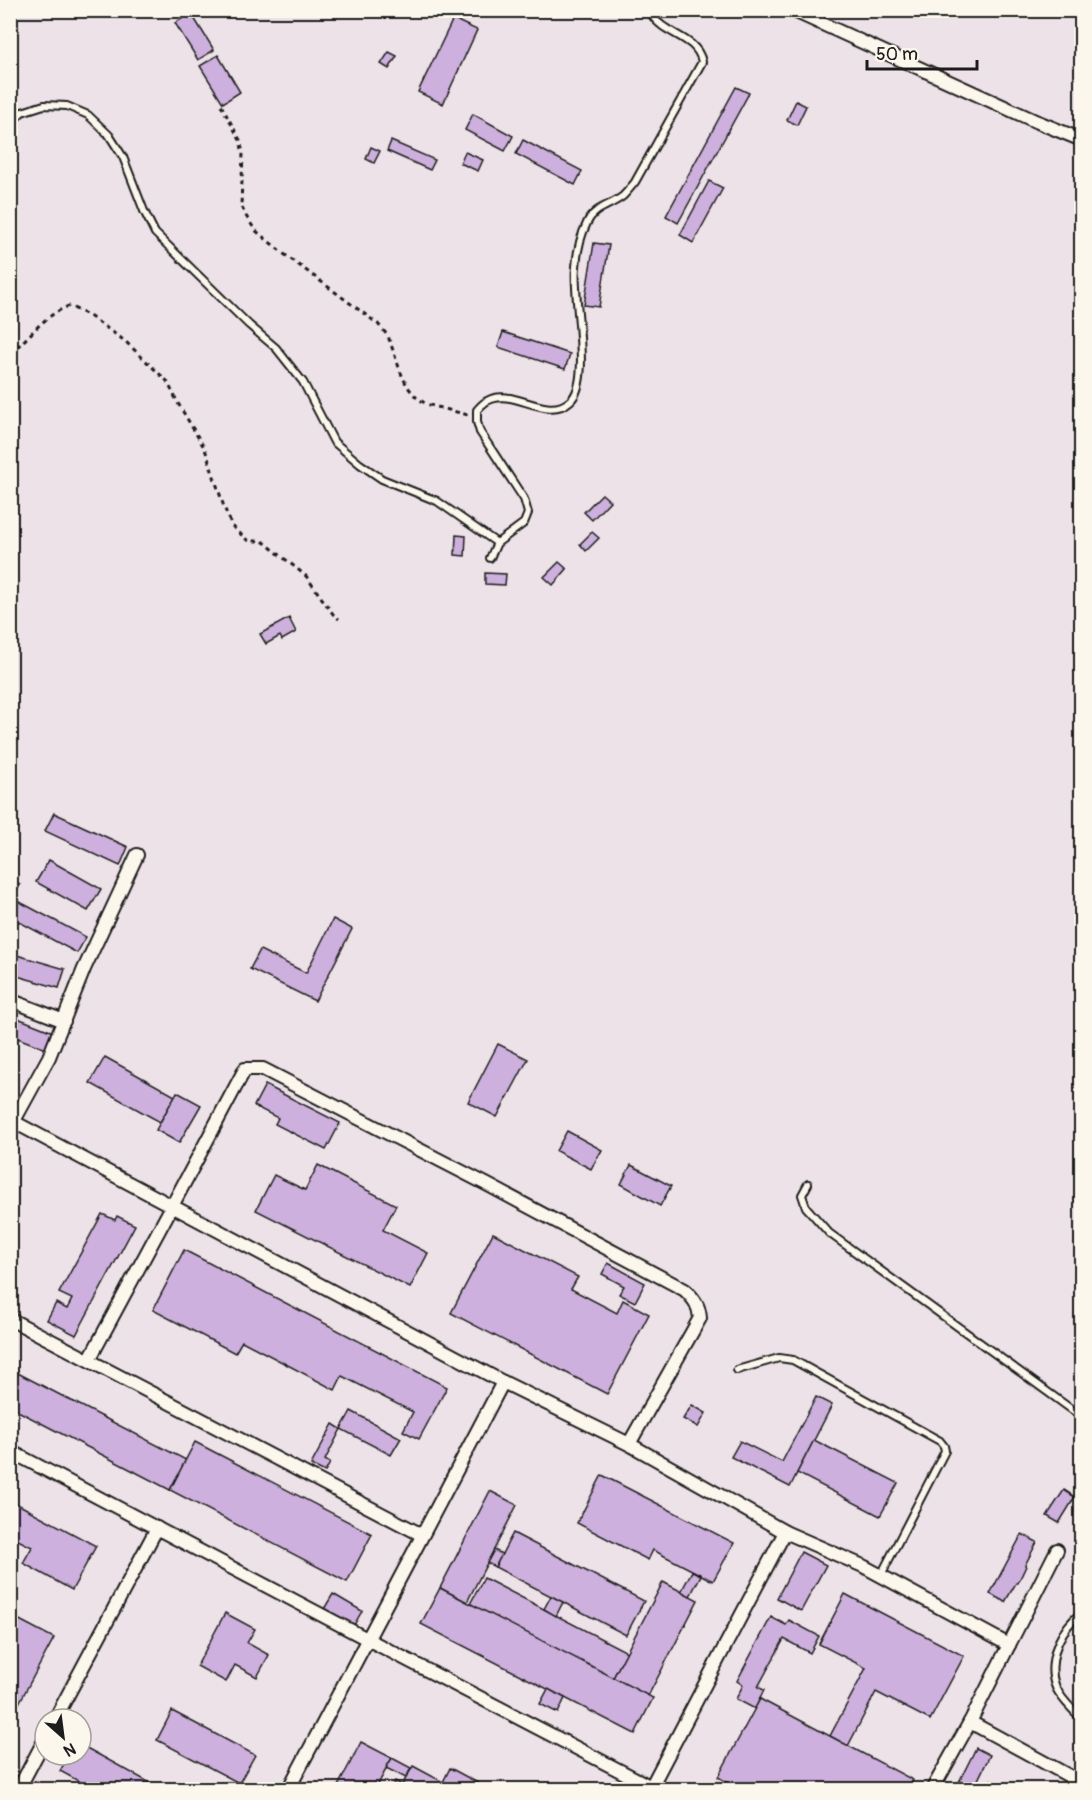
<svg xmlns="http://www.w3.org/2000/svg" width="1092" height="1800" viewBox="0 0 1092 1800" font-family="Pangolin,sans-serif">
<rect width="100%" height="100%" fill="#ede2e8"/>
<filter id="ink" filterUnits="userSpaceOnUse"><feTurbulence type="fractalNoise" baseFrequency=".0167" numOctaves="2"/><feDisplacementMap in="SourceGraphic" scale="12" xChannelSelector="R" yChannelSelector="G"/><feConvolveMatrix kernelMatrix="1 2 1 2 8 2 1 2 1" color-interpolation-filters="sRGB"/></filter>
<g filter="url(#ink)">
<g fill="#cdb0dd" stroke="#1c1c1c" stroke-width="1.5">
<path d="M191,13l23,37 -16,10 -23,-37z"/>
<path d="M453,19l24,11 -34,74 -25,-12z"/>
<path d="M389,52l8,4 -8,13 -8,-5z"/>
<path d="M218,55l22,37 -17,11 -23,-37z"/>
<path d="M736,87l13,6 -71,130 -12,-7z"/>
<path d="M796,101l10,5 -9,19 -10,-5z"/>
<path d="M473,114l40,22 -8,15 -40,-21z"/>
<path d="M523,140l59,31 -7,14 -59,-31z"/>
<path d="M391,141l44,19 -5,10 -43,-19z"/>
<path d="M371,147l9,4 -6,12 -8,-4z"/>
<path d="M465,152l18,8 -5,11 -18,-8z"/>
<path d="M709,181l14,7 -30,55 -13,-8z"/>
<path d="M594,243l15,2 -10,62 -15,-2z"/>
<path d="M503,332l67,22 -5,15 -67,-22z"/>
<path d="M602,494l8,7 -18,19 -8,-8z"/>
<path d="M592,532l7,6 -13,13 -6,-7z"/>
<path d="M456,535l10,1 -1,20 -10,-1z"/>
<path d="M559,562l8,7 -14,16 -9,-8z"/>
<path d="M485,573l21,1 -1,11 -20,-1z"/>
<path d="M289,618l7,14 -14,8 -2,-4 -14,8 -6,-10z"/>
<path d="M54,813l74,34 -8,19 -75,-35z"/>
<path d="M49,860l52,29 -13,22 -52,-29z"/>
<path d="M10,880l10,5 -10,20z"/>
<path d="M18,901l68,36 -9,16 -67,-36z"/>
<path d="M333,919l19,10 -37,72 -65,-32 10,-19 46,23z"/>
<path d="M10,953l55,16 -6,19 -49,-14z"/>
<path d="M10,1015l43,17 -7,17 -36,-14z"/>
<path d="M498,1044l30,15 -31,58 -29,-15z"/>
<path d="M105,1057l70,39 -15,26 -70,-39z"/>
<path d="M265,1085l75,38 -14,27 -51,-26 3,-6 -24,-12z"/>
<path d="M177,1092l24,13 -22,38 -23,-13z"/>
<path d="M567,1131l35,19 -11,19 -35,-18z"/>
<path d="M318,1165l78,40 -13,25 45,23 -18,35 -154,-78 18,-35 31,15z"/>
<path d="M631,1165l40,21 -11,20 -39,-22z"/>
<path d="M102,1214l13,6 2,-4 18,9 -59,110 -29,-15 9,-17 11,6 5,-10 -13,-6z"/>
<path d="M493,1233l85,44 -7,12 46,24 6,-13 26,14 -42,80 -156,-81z"/>
<path d="M184,1250l263,137 -28,52 -16,-8 10,-19 -71,-36 -7,14 -93,-49 -7,12 -82,-43z"/>
<path d="M608,1263l37,20 -10,19 -16,-8 5,-8 -22,-12z"/>
<path d="M10,1369l176,91 -16,30 -160,-83z"/>
<path d="M816,1397l16,8 -42,82 -59,-30 9,-16 42,21z"/>
<path d="M692,1405l14,8 -8,14 -15,-8z"/>
<path d="M351,1411l50,27 -10,17 -50,-26z"/>
<path d="M333,1424l8,5 -16,31 5,3 -5,9 -14,-7z"/>
<path d="M814,1440l84,43 -18,33 -83,-43z"/>
<path d="M195,1442l177,92 -25,48 -177,-92z"/>
<path d="M602,1475l132,68 -21,38 -60,-31 -5,10 -71,-37z"/>
<path d="M1064,1490l11,7 -16,26 -12,-7z"/>
<path d="M490,1491l27,14 -50,97 -27,-14z"/>
<path d="M10,1500l86,46 -24,44 -49,-27 9,-16 -22,-11z"/>
<path d="M513,1533l131,68 -18,34 -131,-68z"/>
<path d="M1022,1534l15,8 -12,23 1,1 -8,17h-2l-11,19 -15,-8z"/>
<path d="M494,1550l8,4 -7,13 -8,-4z"/>
<path d="M801,1552l25,13 -25,46 -24,-13z"/>
<path d="M692,1571l9,4 -11,21 -9,-4z"/>
<path d="M484,1578l143,74 -14,26 -143,-74z"/>
<path d="M663,1582l35,18 -50,96 -35,-18z"/>
<path d="M440,1588l213,110 -18,36 -214,-110z"/>
<path d="M333,1594l29,17 -8,14 -30,-16z"/>
<path d="M845,1594l119,62 -34,64 -54,-28 -28,54 -18,-10 36,-68 -47,-24z"/>
<path d="M551,1596l12,6 -7,14 -12,-7z"/>
<path d="M225,1613l30,16 -8,14 22,12 -12,22 -22,-12 -9,17 -29,-16z"/>
<path d="M10,1615l44,23 -44,82v-67l4,-7 -4,-2z"/>
<path d="M771,1617l15,8 3,-5 30,16 -9,17 -26,-14 -26,48 6,3 -9,19 -19,-10 7,-14 -6,-4z"/>
<path d="M548,1689l17,9 -7,15 -18,-9z"/>
<path d="M760,1699l153,81 -4,10h-168l-23,-13z"/>
<path d="M172,1711l83,44 -16,28 -82,-43z"/>
<path d="M361,1742l31,16 -17,32h-39z"/>
<path d="M81,1745l82,45h-68l-35,-19 9,-16h12z"/>
<path d="M976,1748l14,7 -17,35h-18z"/>
<path d="M392,1758l19,10 -5,10 -20,-10z"/>
<path d="M413,1766l30,16 -4,8h-49l5,-9 7,4z"/>
<path d="M450,1768l41,22h-52z"/>
<path d="M991,1780l20,10h-24z"/>
</g>
<g fill="none" stroke-linecap="round" stroke-linejoin="round">
<g stroke="#1c1c1c" stroke-width="10">
<g id="lane">
<path d="M10,124l12,-12 22,-7 23,1 21,9 21,20 14,22 21,54 11,22 94,92 27,23 27,34 31,60 26,22 22,15 55,22 60,42"/>
<path d="M490,558l7,-15 27,-20 4,-10 -4,-14 -44,-67 -3,-10v-12c3,-3 6,-7 10,-9 26,-15 59,21 83,0 23,-19 2,-104 6,-134 1,-14 5,-32 11,-44 7,-16 24,-17 36,-27 4,-4 8,-9 12,-14l67,-120c-5,-26 -38,-27 -50,-47l1,-5"/>
<path d="M808,1184l-6,11 4,12 23,26 253,184"/>
<path d="M737,1370l42,-12 14,2 147,81 4,5 1,5 -64,124"/>
<path d="M1082,1612c-5,4 -10,9 -14,14 -14,18 -22,47 -9,67 6,10 15,18 23,26"/>
<path d="M1064,1790l7,-13"/>
</g>
</g>
<g stroke="#1c1c1c" stroke-width="16">
<g id="street">
<path d="M792,10l241,110 49,20"/>
<path d="M10,1000l54,21"/>
<path d="M14,1122l489,260"/>
<path d="M10,1128l39,-71 35,-88 53,-114"/>
<path d="M10,1319l412,216"/>
<path d="M89,1360l83,-154 73,-137h18l225,116 197,105c9,9 14,15 15,28l-71,126"/>
<path d="M10,1451l359,189 288,150"/>
<path d="M55,1719l102,-191"/>
<path d="M970,1722l112,61"/>
<path d="M651,1787l134,-255"/>
<path d="M18,1790l27,-51"/>
<path d="M288,1790c73,-136 143,-272 215,-408l126,62 156,88 78,34 146,79"/>
<path d="M932,1790l38,-68 87,-172"/>
</g>
</g>
<g stroke="#1c1c1c" stroke-width="3" stroke-dasharray="4.5 4.5" stroke-linecap="butt">
<path d="M221,105l19,35 3,13 -2,53 5,10 9,14 29,24 94,70 10,12 13,37 6,13 9,11 10,7 42,11"/>
<path d="M10,353c23,-18 31,-36 59,-47l19,9 37,26 42,40 12,24 26,44 19,58 8,19 15,14 17,2 42,34 27,38 6,5"/>
</g>
<use href="#lane" stroke="#fbf7ec" stroke-width="6"/>
<use href="#street" stroke="#fbf7ec" stroke-width="12"/>
</g>
</g>
<rect width="1092" height="1800" fill="none" stroke="#fbf7ec" stroke-width="36"/>
<rect x="18" y="18" width="1056" height="1764" fill="none" stroke="#1c1c1c" stroke-width="2" filter="url(#ink)"/>
<g transform="translate(63 1737) rotate(152)"><circle r="28" fill="#fbf7ec" stroke="#a29f99" stroke-width="1.5"/>
<path d="M0-4.5L10 22L0 15L-10 22Z" fill="#1c1c1c"/>
<text y="-9" font-size="16" font-weight="bold" text-anchor="middle" fill="#1c1c1c">N</text>
</g>
<path d="M867 60v9h110v-9" fill="none" stroke="#1c1c1c" stroke-width="3"/>
<text x="876" y="60" font-size="18" fill="#1c1c1c" stroke="#fbf7ec" stroke-width="4.5" paint-order="stroke">50 m</text>
</svg>
